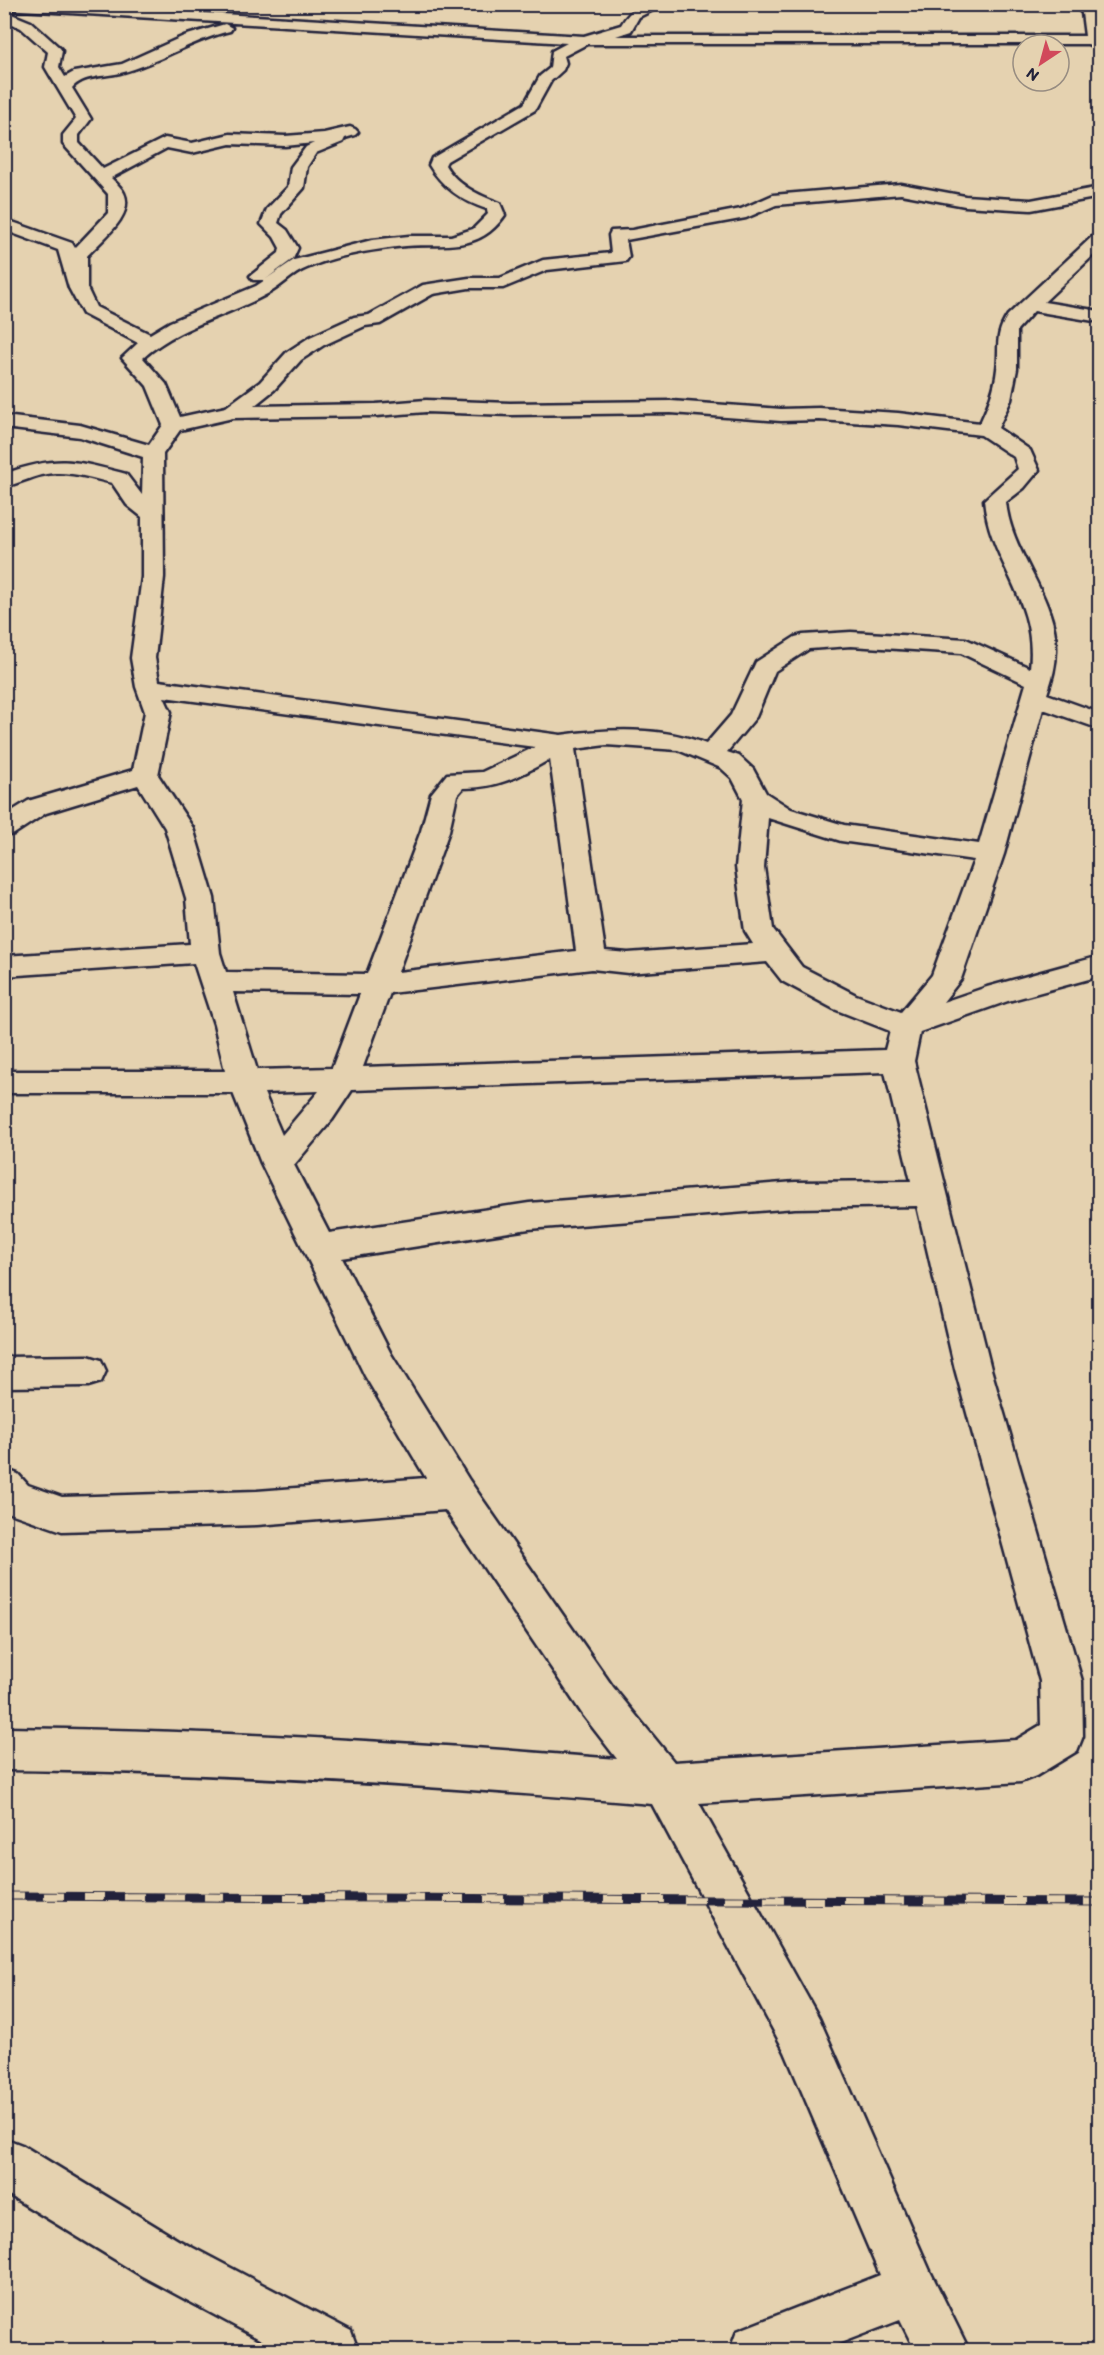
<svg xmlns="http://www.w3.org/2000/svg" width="1104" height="2355" viewBox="0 0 1104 2355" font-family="Itim,sans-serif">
<rect width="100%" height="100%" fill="#e5d2b0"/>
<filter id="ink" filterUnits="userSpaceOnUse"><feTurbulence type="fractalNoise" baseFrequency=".0167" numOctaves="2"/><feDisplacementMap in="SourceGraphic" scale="12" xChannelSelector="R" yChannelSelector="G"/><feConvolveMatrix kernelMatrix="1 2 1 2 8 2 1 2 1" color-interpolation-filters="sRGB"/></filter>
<g filter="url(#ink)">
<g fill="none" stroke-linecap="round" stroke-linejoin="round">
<g stroke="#22223b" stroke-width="5">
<g id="minor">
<path d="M4,4h52l528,32 37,-11c12,-20 22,-21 44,-21l-26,13 -8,14 -15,5h469l-3,-23 -9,-9h14c13,11 13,32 13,47l-12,-7h-501l-23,12 2,7 -3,7 -12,11 -16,29 -88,51 -2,4c12,20 33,30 55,38l5,12c-26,38 -60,28 -99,31 -30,3 -72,10 -99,22 -14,5 -25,18 -38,25 -42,24 -89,32 -126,65l23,26 14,33 46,-10 34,-25 27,-30 23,-15 44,-20 15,-2 54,-30 46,-7h31l43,-18 68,-7 -2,-18 2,-4 21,-1 109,-21 32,-14 128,-11 64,12 66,4 69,-13v10l-69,13 -66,-4 -64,-12 -125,11 -30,13 -120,22 3,17 -3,4 -79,9 -44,18h-34l-36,6 -53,30 -15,2 -41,19 -23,15 -27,30 -20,16 122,-2 50,-4 84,3 161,-2 110,8 38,-1 79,5 82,10c8,-17 15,-34 17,-54 3,-23 -3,-33 11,-54l86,-80 6,-1v15l-56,53 56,9v11l-66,-11 -17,19v39l-6,31 -13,28 32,22 9,20 -15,18 -18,14c5,53 51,94 50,148 0,16 -4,29 -9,44l53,19v16l-57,-20 -39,145 -43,125 -18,23 44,-15 113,-31v20l-92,25 -88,31 -6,29 77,308 91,312 1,55 -6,15 -41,25 -15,6 -322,21 120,215 111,253 39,79h-54l-15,-30 -78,30h-92l7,-19 143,-56 -95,-223 -133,-248c-216,-18 -431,-32 -648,-34v-42c205,2 409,14 613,31l-34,-44 -138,-205 -188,15 -195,6 -58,-20v-42l14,5 10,11 34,12 195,-6 169,-13 -61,-102 -104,-213 -28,-70h-229v-22h221l-11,-47 -20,-61 -190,13v-20l186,-12 -4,-46 -21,-70 -27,-43 -92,28 -32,21 -10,2v-20l24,-15 105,-31 12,-58 -9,-25 -5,-29 11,-81v-60l-15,-12 -15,-22c-23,-6 -48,-14 -71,-8 -12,3 -24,9 -37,12v-13c54,-19 69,-14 122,0l16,21 1,-38 -63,-20 -76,-9v-12l76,9 69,20 14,-20 -16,-39 -25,-28 16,-15 -55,-29 -14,-26 -11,-38 -54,-20v-11l68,24 3,5 33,-35v-19l-45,-50v-9l13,-16 -31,-52 3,-15 -27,-24 -17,-8v-9l27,11 29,26 2,3 -3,16 6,10 9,-5 48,-8 62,-28 41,-12 7,4 -2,3c-39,9 -72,33 -110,42 -17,4 -37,2 -48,15l19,31 -12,16v8l24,26 62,-31 27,5 38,-9 55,2 39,-3 26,-6 5,2 3,3 -3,3 -10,3 -2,4 -27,11 -9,14 -3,21 -23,26 -3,9 9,7 11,18 -5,11 -27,20 28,-19 78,-20 37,-4h42l22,-7 15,-15 -1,-5c-25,-8 -44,-21 -58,-44l3,-7 92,-54 16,-28 10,-8 2,-17 15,-8 -563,-34zM314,143l-8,4 -15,20 -3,20 -21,22 -6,15 13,13 6,11 -1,5 -29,23 3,4h12l-9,6 -86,36 -20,12 -54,-27 -9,-19v-32c14,-16 48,-40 37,-63 -3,-6 -9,-11 -13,-15l56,-30 25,5 38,-9 55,2zM426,412l84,3 161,-2 110,8 38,-1 79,5 83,10 33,22 4,12 -34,31c6,64 54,99 46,168l-64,-29 -115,-7 -48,3 -8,2 -39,25 -25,53 -25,29c-45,-18 -98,-15 -145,-9l-402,-54 -4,-23 9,-81 -1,-123 17,-24 53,-12 143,-2zM851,646l110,7 65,31 -47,160 -135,-19 -53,-16 -25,-16 -13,-24 -14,-13 -12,-4 29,-35 19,-46 34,-22zM164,697l371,50 -53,25 -35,2 -16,20 -10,37 -54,143 -141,-2 -6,-19 -6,-55 -21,-70 -35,-53 13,-63zM606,745l72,5 43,18 11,10 11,21 -7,68 9,64 8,13 -125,9 -23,-2 -30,-202zM550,759l26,192 -178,21 51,-141 8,-36 6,-7c35,0 58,-12 87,-29zM768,818l73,23 133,19 -42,115 -31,37 -45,-17 -54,-28 -29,-38 -9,-62zM767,962l15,19 52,28 56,22 -5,19 -522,17 27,-74 202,-24 36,4zM233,992l127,2 -28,74 -75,2zM885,1072l26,109 -116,1 -266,21 -200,30 -35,-68 38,-45 20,-30zM319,1091l-37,44 -18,-42zM917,1206l38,163 85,312 1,44 -25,15 -342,22 -61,-75 -144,-207 -78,-126 -49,-96 187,-29 266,-21z"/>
<path d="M88,1356l13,4 5,11 -5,11 -13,4 -84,1v-30z"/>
<path d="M4,2138l18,7 156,95 173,91 7,19h-78l-138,-74 -138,-84z"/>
</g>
</g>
<use href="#minor" fill="#e5d2b0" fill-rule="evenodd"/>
<g stroke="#22223b" stroke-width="9">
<path id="rail" d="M4,1896l1096,6"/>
</g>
<use href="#rail" stroke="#e5d2b0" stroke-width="7" stroke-dasharray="20" stroke-linecap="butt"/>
</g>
</g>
<rect width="1104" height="2355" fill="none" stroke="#e5d2b0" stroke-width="24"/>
<rect x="12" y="12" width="1080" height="2331" fill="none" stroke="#22223b" stroke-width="2" filter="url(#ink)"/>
<g transform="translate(1041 63) rotate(216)"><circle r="28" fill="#e5d2b0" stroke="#978c81" stroke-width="1.5"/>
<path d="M0-4.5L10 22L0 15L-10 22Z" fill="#d1495b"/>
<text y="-9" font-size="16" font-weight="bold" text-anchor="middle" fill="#22223b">N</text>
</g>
</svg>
